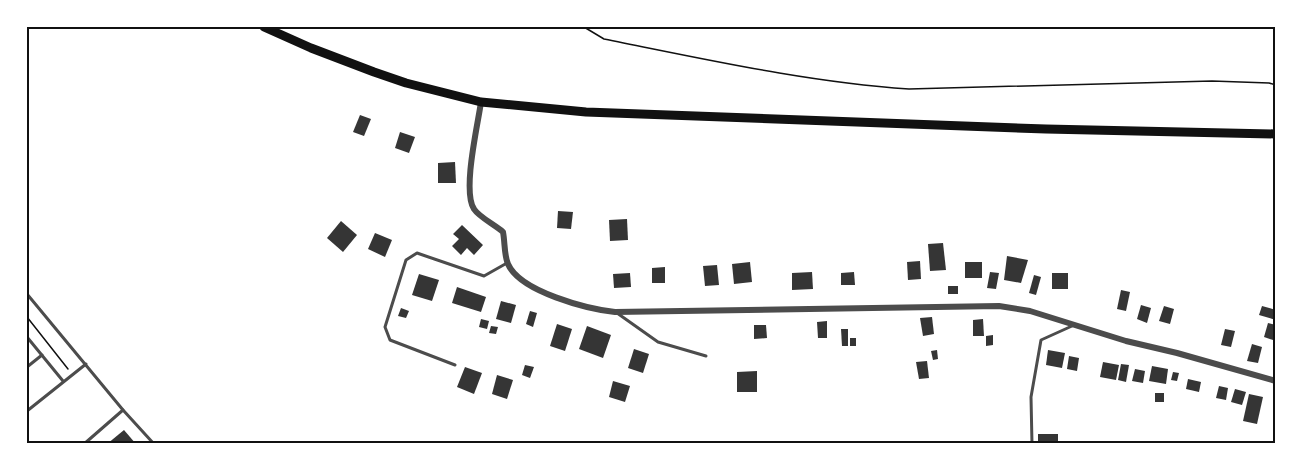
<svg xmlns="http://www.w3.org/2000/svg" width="1303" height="471" viewBox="0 0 1303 471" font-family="'Exo 2',sans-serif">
<rect width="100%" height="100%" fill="#fff"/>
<g fill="#353535">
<path d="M360,115l11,4 -7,17 -11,-4z"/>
<path d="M400,132l15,5 -6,16 -14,-5z"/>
<path d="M455,162l1,21h-18v-20z"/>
<path d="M558,211l15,1 -2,17 -14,-1z"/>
<path d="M627,219l1,21 -18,1 -1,-21z"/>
<path d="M341,221l16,14 -14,17 -16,-14z"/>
<path d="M462,225l21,20 -9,10 -7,-7 -6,7 -9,-9 7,-7 -6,-5z"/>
<path d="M375,233l17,7 -7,17 -17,-8z"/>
<path d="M943,243l3,27 -16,1 -2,-27z"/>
<path d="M1007,256l21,4 -7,23 -17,-3z"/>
<path d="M920,261l1,18 -13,1 -1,-18z"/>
<path d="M750,262l2,20 -18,2 -2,-20z"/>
<rect x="965" y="262" width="17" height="16"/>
<path d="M717,265l2,20 -14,1 -2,-20z"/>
<path d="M665,267v16h-13v-15z"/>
<path d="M812,272l1,17 -21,1v-17z"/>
<path d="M854,272l1,13h-14v-12z"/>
<path d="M990,272l9,1 -3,16 -9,-1z"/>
<path d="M630,273l1,14 -17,1 -1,-14z"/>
<rect x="1052" y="273" width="16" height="16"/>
<path d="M419,274l20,6 -7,21 -20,-6z"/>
<path d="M1034,275l7,2 -5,18 -7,-2z"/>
<rect x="948" y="286" width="10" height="8"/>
<path d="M457,287l29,10 -5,15 -29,-9z"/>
<path d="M1121,290l9,2 -4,19 -9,-2z"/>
<path d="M501,301l15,4 -5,18 -15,-4z"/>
<path d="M1141,305l10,3 -4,15 -10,-4z"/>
<path d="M1164,306l10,3 -4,15 -11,-3z"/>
<path d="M1262,306l14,4v10l-17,-5z"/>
<path d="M401,308l8,3 -3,7 -8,-2z"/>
<path d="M530,311l7,2 -4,14 -7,-3z"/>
<path d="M932,317l2,17 -11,2 -3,-18z"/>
<path d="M481,319l8,2 -2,8 -8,-2z"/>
<path d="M983,319l1,17h-11v-16z"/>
<path d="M827,321v17h-9l-1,-16z"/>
<path d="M1268,323l8,2v16l-12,-4z"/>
<path d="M557,324l15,5 -7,22 -15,-5z"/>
<path d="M754,325h12l1,13 -13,1z"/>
<path d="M491,326l7,1 -2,7 -7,-1z"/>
<path d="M587,326l24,9 -8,23 -24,-9z"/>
<path d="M841,329h7v17h-6z"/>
<path d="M1225,329l10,2 -4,16 -10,-2z"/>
<path d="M993,335v10l-7,1v-10z"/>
<rect x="850" y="338" width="6" height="8"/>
<path d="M1252,344l10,3 -4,16 -11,-2z"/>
<path d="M634,349l15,5 -6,19 -15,-5z"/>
<path d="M937,350l1,9 -5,1 -2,-9z"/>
<path d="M1048,350l17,3 -3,15 -16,-3z"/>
<path d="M1069,356l10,2 -2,13 -10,-2z"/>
<path d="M927,361l2,17 -10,1 -3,-17z"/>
<path d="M1103,362l16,3 -3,15 -16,-3z"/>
<path d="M1121,364l8,1 -3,17 -8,-2z"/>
<path d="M525,365l9,2 -4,11 -8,-3z"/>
<path d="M1152,366l16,3 -2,15 -17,-3z"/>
<path d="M465,367l17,6 -8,21 -17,-7z"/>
<path d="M1135,369l10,2 -2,12 -11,-2z"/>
<path d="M757,371v21h-20v-20z"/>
<path d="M1173,372l6,1 -2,8 -6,-1z"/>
<path d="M497,375l16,5 -6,19 -15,-5z"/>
<path d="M1188,379l13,3 -2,10 -13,-3z"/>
<path d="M613,381l17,5 -5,16 -16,-5z"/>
<path d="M1219,386l9,2 -2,12 -10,-2z"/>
<path d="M1235,389l11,3 -4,13 -11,-3z"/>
<rect x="1155" y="393" width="9" height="9"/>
<path d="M1249,394l14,3 -6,27 -14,-3z"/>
<path d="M124,430l12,14h-29z"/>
<rect x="1038" y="434" width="20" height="10"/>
</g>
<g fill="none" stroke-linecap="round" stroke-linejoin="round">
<g stroke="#111" stroke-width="1.5">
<path d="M584,27l20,12c101,20 202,43 305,50l303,-8 57,2 7,2"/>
<path d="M27,317l41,52"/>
</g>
<g stroke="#4c4c4c" stroke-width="3">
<path d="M27,294l96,116 31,34"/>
<path d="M617,313l41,29 48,14"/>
<path d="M27,337l36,44"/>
<path d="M455,365l-65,-25 -5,-13 21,-67 11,-7 67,23 23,-13"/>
<path d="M27,367l15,-12"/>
<path d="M27,411l59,-47"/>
<path d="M84,444l39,-34"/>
<path d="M1032,444l-1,-47 10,-57 31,-14"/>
</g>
<path stroke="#4c4c4c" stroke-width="6" d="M481,102c-3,22 -19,89 -7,107 5,8 21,16 29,23 2,10 1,23 5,32 12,28 80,45 107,48l384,-6 31,5 96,30 51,12 99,28"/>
<path stroke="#111" stroke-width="9" d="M264,27l47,21 63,24 32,11 75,19 105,10 460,17 230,5"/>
</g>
<rect width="1303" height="471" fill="none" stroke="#ffffff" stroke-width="57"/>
<rect x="28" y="28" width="1246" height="414" fill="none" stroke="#111" stroke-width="2"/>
</svg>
